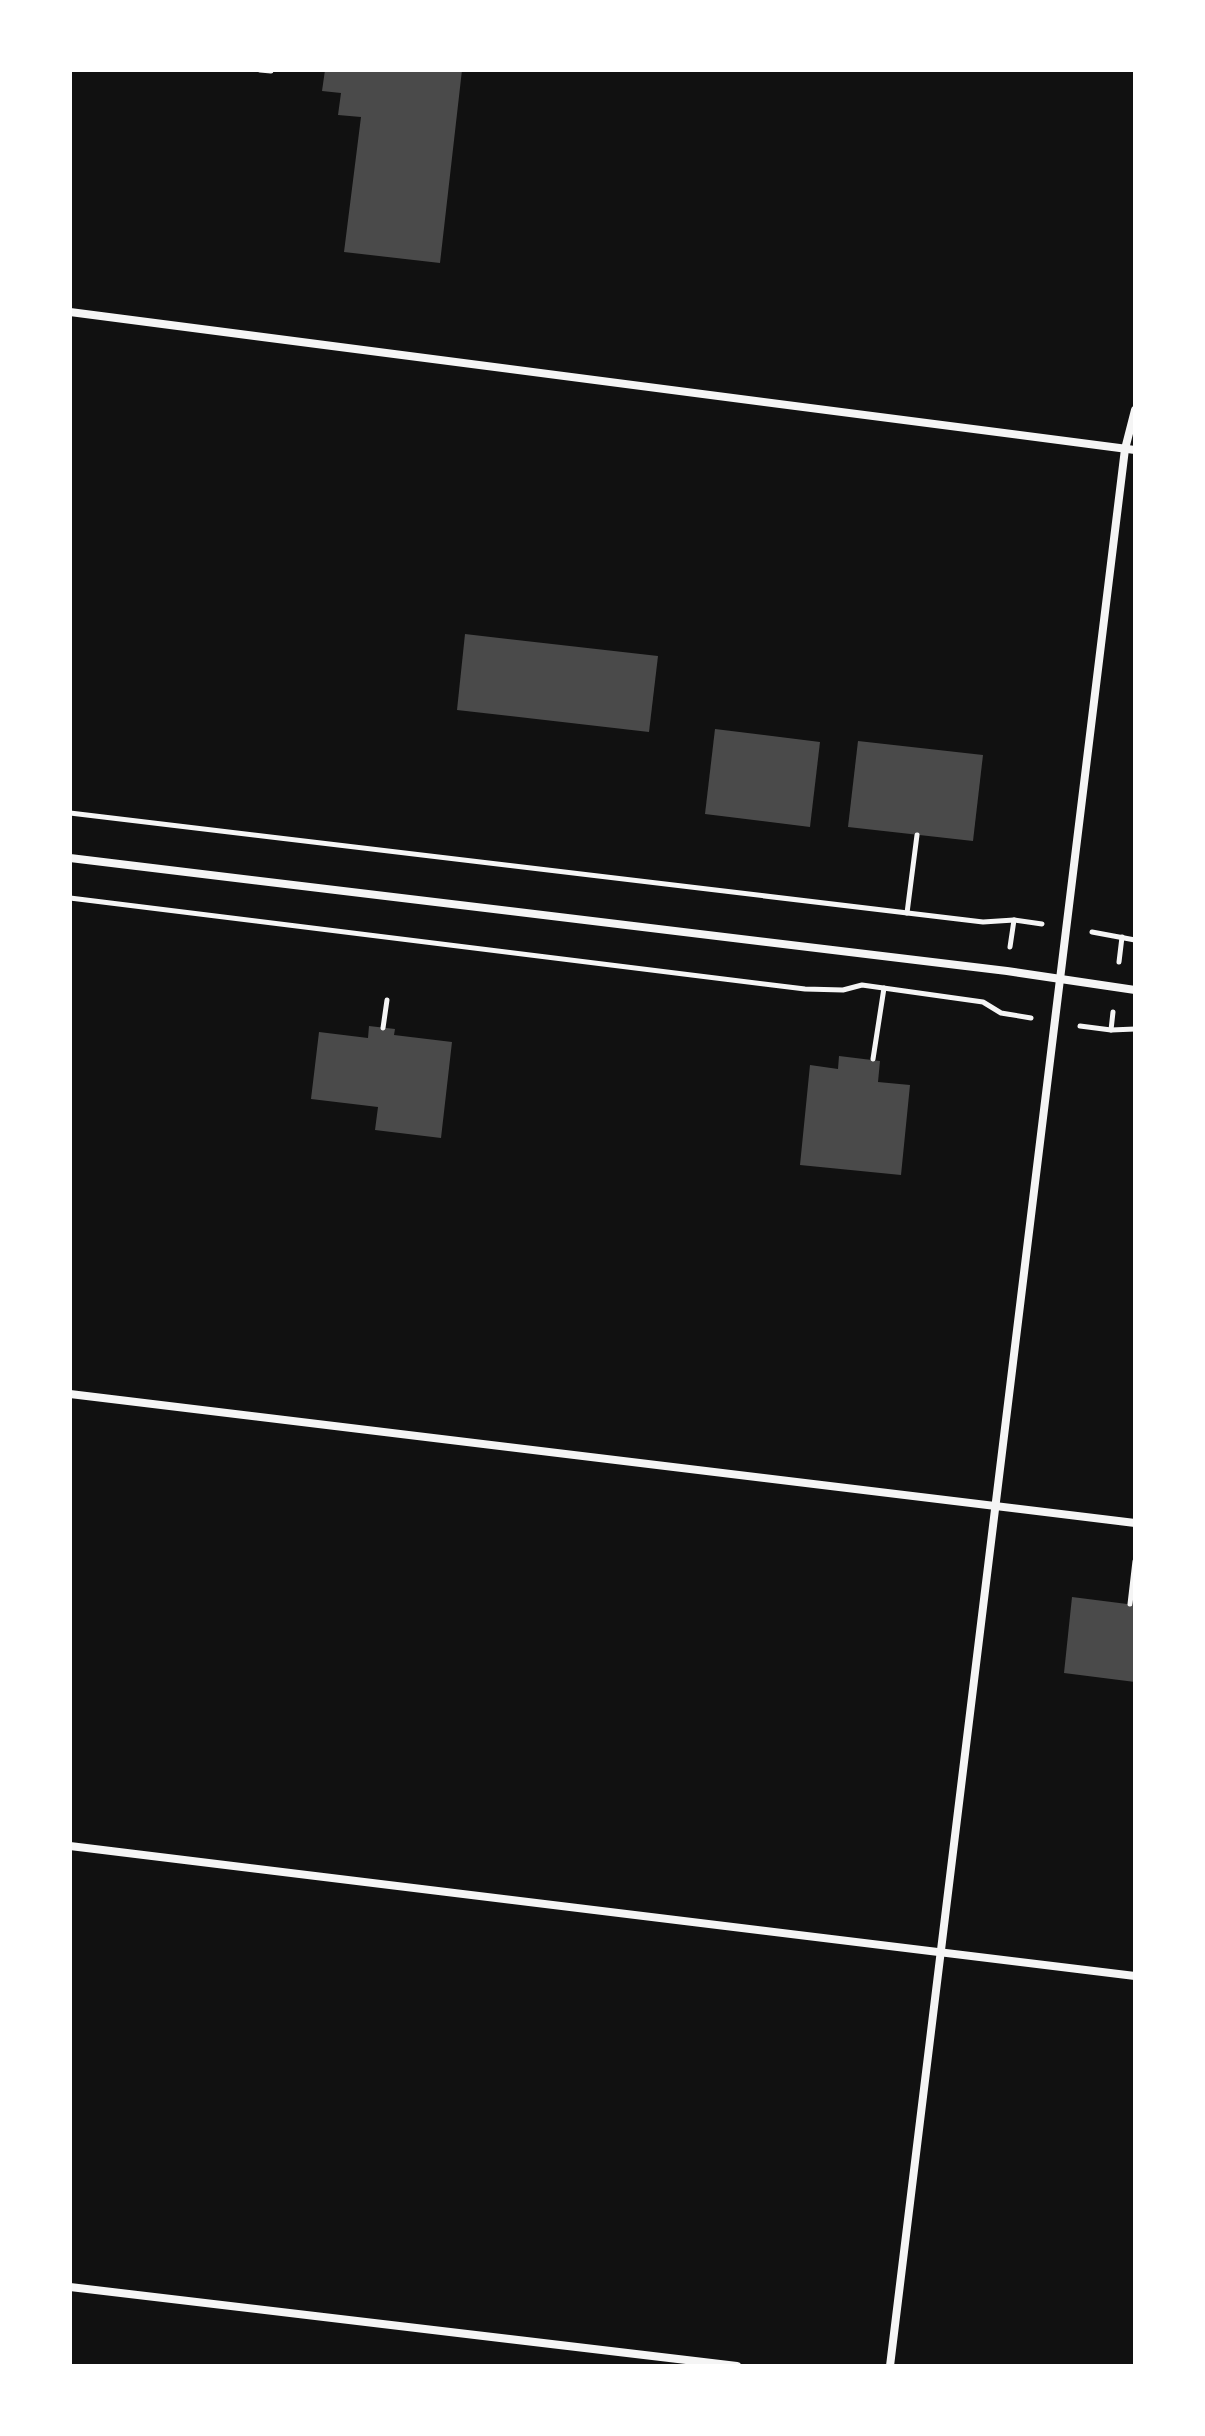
<svg xmlns="http://www.w3.org/2000/svg" width="1205" height="2436" viewBox="0 0 1205 2436" font-family="Jost,sans-serif">
<rect width="100%" height="100%" fill="#111"/>
<g fill="#4a4a4a">
<path d="M325,70h137l-22,193 -96,-11 17,-135 -23,-2 3,-22 -19,-2z"/>
<path d="M465,634l193,22 -9,76 -192,-22z"/>
<path d="M715,729l105,13 -10,85 -105,-13z"/>
<path d="M858,741l125,14 -10,86 -125,-14z"/>
<path d="M369,1026l26,3 -1,6 58,7 -11,96 -66,-8 3,-23 -67,-8 8,-67 49,6z"/>
<path d="M839,1056l41,5 -2,21 32,3 -9,90 -101,-10 10,-100 28,4z"/>
<path d="M1072,1597l63,8v77l-71,-9z"/>
</g>
<g fill="none" stroke-linecap="round" stroke-linejoin="round">
<g stroke="#f5f5f5" stroke-width="5">
<path d="M260,70l11,1"/>
<path d="M70,813l913,109 31,-2 28,4"/>
<path d="M70,898l735,91 38,1 19,-5 121,17 18,11 30,5"/>
<path d="M907,913l10,-78"/>
<path d="M1092,932l43,8"/>
<path d="M1010,947l4,-27"/>
<path d="M1119,962l3,-25"/>
<path d="M1080,1026l31,4 24,-1"/>
<path d="M383,1028l4,-28"/>
<path d="M1111,1030l2,-18"/>
<path d="M873,1059l11,-71"/>
<path d="M1130,1604l5,-43"/>
</g>
<g stroke="#f5f5f5" stroke-width="8">
<path d="M70,312l1065,138"/>
<path d="M70,858l937,113 128,19"/>
<path d="M70,1394l1065,129"/>
<path d="M70,1846l1065,130"/>
<path d="M70,2287l667,79"/>
<path d="M890,2366l235,-1917 10,-39"/>
</g>
</g>
<rect width="1205" height="2436" fill="none" stroke="#ffffff" stroke-width="144"/>
</svg>
